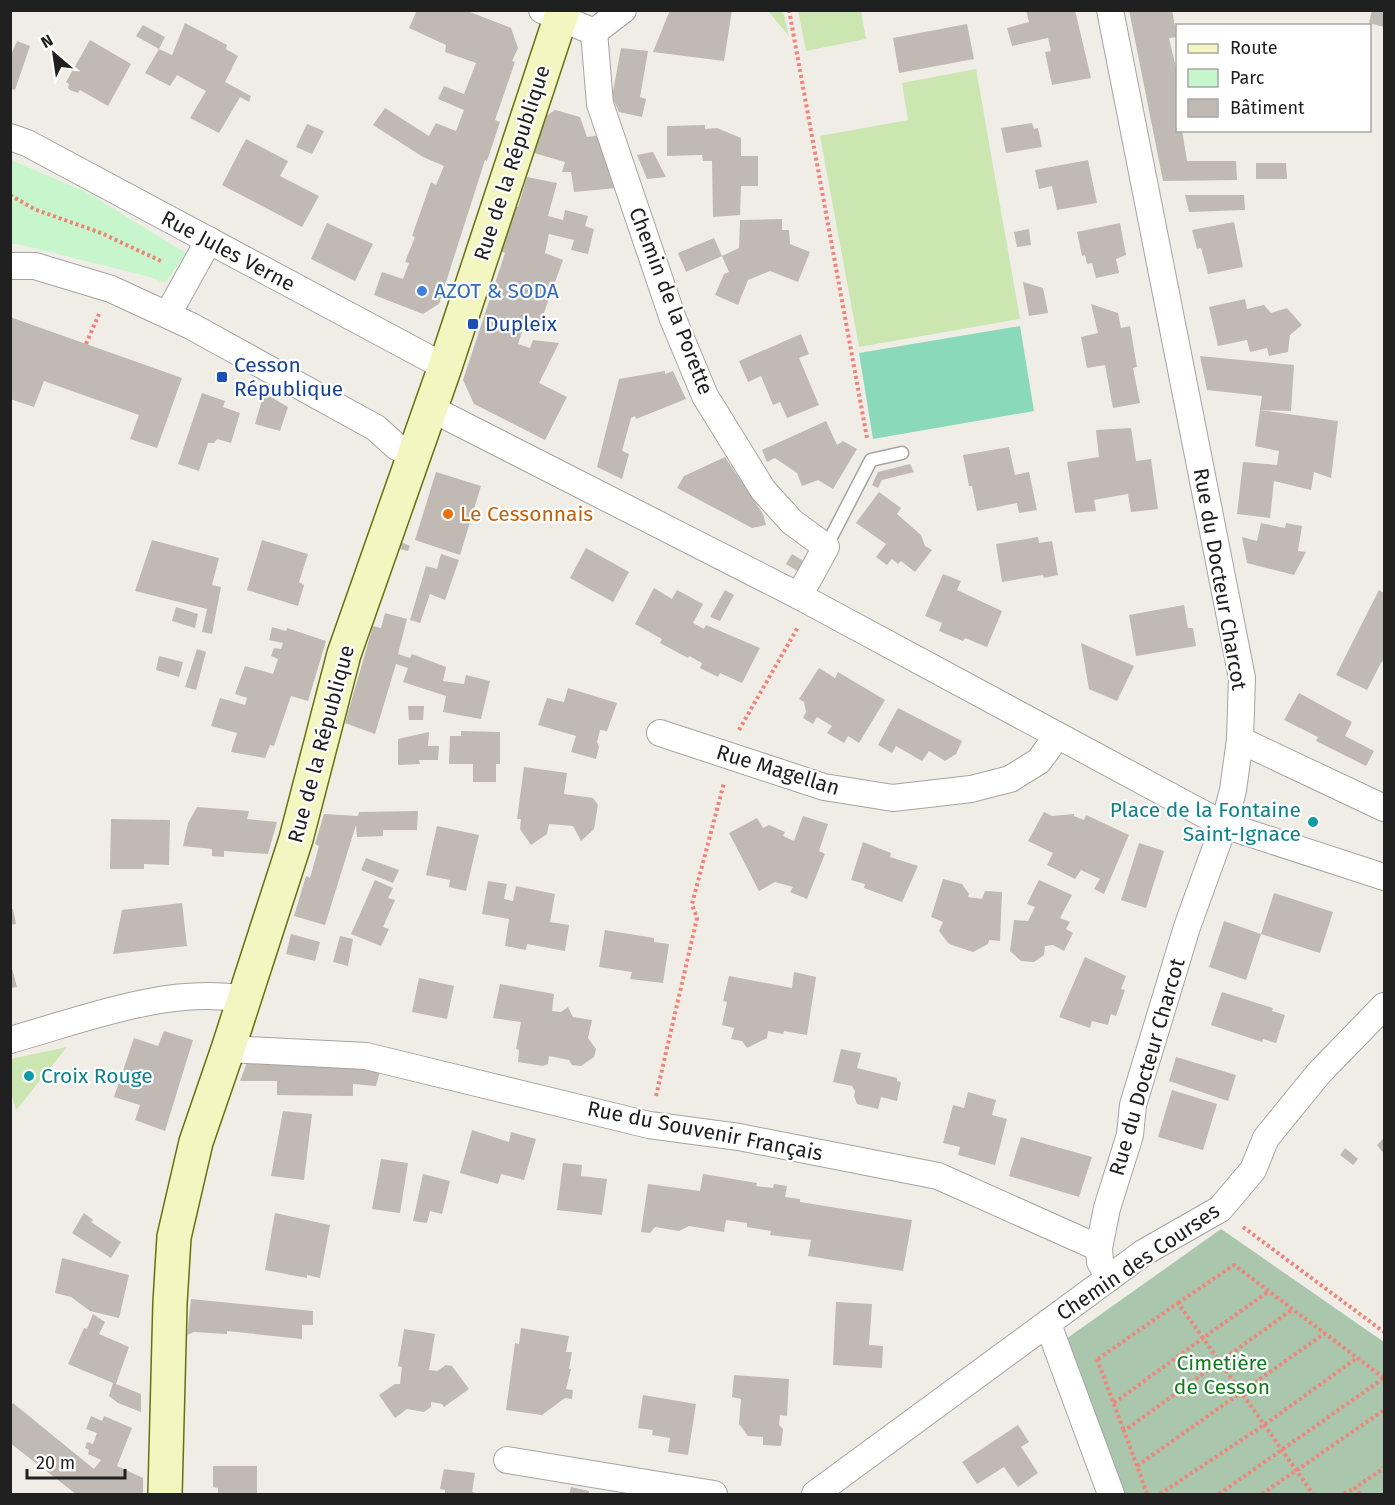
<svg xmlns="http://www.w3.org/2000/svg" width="1395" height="1505" viewBox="0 0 1395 1505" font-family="'Fira Sans',sans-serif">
<rect width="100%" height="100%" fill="#f0ede7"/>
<g fill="#cbe6b1">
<path d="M768,11h15l6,25z"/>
<path d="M798,11h63l5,28 -60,12z"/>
<path d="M976,69l44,250 -161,28 -39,-211 88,-16 -6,-37z"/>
<path d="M67,1047l-51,63 -5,-17v-34z"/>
</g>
<path fill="#aac7ae" d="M1221,1229l163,113v152h-265l-53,-155z"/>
<path fill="#c8f6cc" d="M11,160l75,32 100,61 -21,30 -15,-6 -132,-33h-7z"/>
<path fill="#8bd9bb" d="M1020,326l14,85 -161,28 -14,-86z"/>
<g fill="#c0b9b4">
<path d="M417,10h48l46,18 7,20 -6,13 3,1 -20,58 5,2 -13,39 -2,-1 -46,144 -16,10 -49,-19 8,-23 21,7 6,-16 -4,-1 10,-25 -3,-1 19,-54 5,3 8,-19 -21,-9 -50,-32 12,-17 44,28 7,-13 20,8 8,-21 -26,-11 6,-13 20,8 12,-31 -31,-11 1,-7 -37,-17z"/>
<path d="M670,10h62l-8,51 -71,-9z"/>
<path d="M1026,10h49l16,68 -39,7 -7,-33 6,-1 -3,-13 -36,8 -5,-18 22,-6z"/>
<path d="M1129,10h43l5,27 -8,1 9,38v54h4l5,31h49l1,19 -74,1z"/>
<path d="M1372,10h12v17l-15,-4z"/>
<path d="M185,23l42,22 -1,4 12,7 -13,26 26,14 -2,6 -9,-5 -21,36 -29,-15 16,-27 -29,-16 -7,11 -25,-13 14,-24 -23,-13 7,-11 22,12 -6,12 13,6z"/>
<path d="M967,24l7,35 -75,14 -6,-35z"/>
<path d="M90,40l41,24 -23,42 -28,-16 -2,3 -8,-3 -2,-2 1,-4 -3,-2z"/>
<path d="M17,41l13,5 -15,44 -5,-2v-31z"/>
<path d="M621,48l27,3 -8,46 6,2 -4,18 -23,-5 -7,-15z"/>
<path d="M555,110l25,7 7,20 14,-2 16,53 -43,4 -3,-20h-9l3,-10 -31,-9 12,-37z"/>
<path d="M1032,123l2,6 4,-1 4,19 -36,6 -5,-25z"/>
<path d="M307,124l17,7 -12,23 -16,-7z"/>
<path d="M705,125v4l12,-1 24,10v18h17v30h-17l-1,29 -27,2 -1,-56h-9l-1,-6 -35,1v-30z"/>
<path d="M246,139l42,22 -8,15 39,20 -17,31 -80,-42z"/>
<path d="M653,152l13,25 -19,2 -10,-24z"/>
<path d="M1088,160l9,43 -40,7 -5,-24 -13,3 -4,-19z"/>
<path d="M1256,163h30l1,16h-31z"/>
<path d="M527,177l30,6 -9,33 15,4 2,-10 23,6 -3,10 9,3 -6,25 -17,-4 3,-10 -25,-6 -4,19 18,7 -22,61 -14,-5 -9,28 12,4 3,-8 26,3 -20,40 28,14 -22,43 -71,-36 -11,-24 42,-127 -9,-4 16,-43 6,1z"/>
<path d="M1185,195h59l1,15 -56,2z"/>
<path d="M782,219v11h7l1,14 20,8 -12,30 -28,-11 -22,9 -10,25 -23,-10 9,-21 5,-2 -7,-16 17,-8 1,-28z"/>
<path d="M1234,222l9,45 -35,7 -7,-26 -4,1 -5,-19z"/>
<path d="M327,223l46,21 -18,37 -44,-22z"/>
<path d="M1120,223l6,32 -10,4 3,14 -23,5 -4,-15 -5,1 -2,-9 -3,1 -5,-24z"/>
<path d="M1029,229l2,16 -14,2 -3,-15z"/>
<path d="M714,238l8,18 -36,16 -8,-19z"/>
<path d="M1023,282l20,6 5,25 -19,3z"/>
<path d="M1245,299l2,10 17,-4 7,8 16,-5 15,17 -12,10 -2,17 -19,4 -2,-8 -17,4 -3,-12 -29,6 -9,-39z"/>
<path d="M1091,304l27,9 3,15 9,-2 7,41 -4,1 7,35 -27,5 -8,-43 -18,3 -6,-31 17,-4z"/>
<path d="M10,317l172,61 -25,70 -27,-9 9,-24 -95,-34 -10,26 -24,-8z"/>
<path d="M801,334l8,20 -10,4 20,47 -32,13 -7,-16 -7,3 -12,-29 -13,6 -9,-21z"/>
<path d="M1200,356l94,9 -3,46 -31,-1 2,-14 -55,-6z"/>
<path d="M665,371v3l8,-3 13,28 -50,20 -1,-3 -4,2 -9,33 7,3 -7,25 -25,-12 22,-88z"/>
<path d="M202,393l23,8 -2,6 17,6 -9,30 -14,-4 -3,4h-6l-9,28 -21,-7z"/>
<path d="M264,393l24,14 -8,24 -25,-7z"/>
<path d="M1260,410l78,11 -7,57 -17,-6 -3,18 -37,-9 -4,37 -33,-4 6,-52 34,3 2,-14 -24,-5z"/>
<path d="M826,421l11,24 6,-4 14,8 -24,40 -15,-9 -16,6 -5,-13 -22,-15 -8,4 -5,-12z"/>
<path d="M1131,428l5,33 15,-2 7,50 -27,3 -3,-18 -34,6 2,11 -21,2 -8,-51 32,-5 -3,-27z"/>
<path d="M1009,447l6,28 14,-3 8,38 -18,3 -2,-10 -40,8 -5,-25h-3l-6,-31z"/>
<path d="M725,457l38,57 3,11 -14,3 -75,-40 7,-12z"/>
<path d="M910,464l4,8 -32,8 -4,8 -6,-3 6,-13z"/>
<path d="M436,472l45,14 -21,69 -45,-15z"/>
<path d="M879,492l22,16 -4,6 24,21 4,11 7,4 -17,22 -14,-11 -3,3 -6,-5 -5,6 -11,-8 10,-13 -30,-21z"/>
<path d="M1261,523l24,5 1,-5 16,3 -4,25 8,1 -12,23 -47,-12 -5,-26 15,4z"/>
<path d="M1038,537l1,6 13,-2 6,34 -14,3 -1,-3 -41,7 -6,-38z"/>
<path d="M152,540l67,18 -7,27 9,2 -9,47 -10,-2 5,-23 -72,-18z"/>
<path d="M262,540l46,14 -9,28 5,3 -6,21 -51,-16z"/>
<path d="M401,542l9,4 -2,5 -8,-2z"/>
<path d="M586,548l43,24 -16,30 -43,-24z"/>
<path d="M441,554l18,6 -14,40 -15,-6 -10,29 -10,-3 16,-54 11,3z"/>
<path d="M792,554l13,8 -6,10 -13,-8z"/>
<path d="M943,574l18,7 -4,9 45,21 -15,36 -22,-9 -2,3 -24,-10 3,-8 -17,-7z"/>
<path d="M654,588l18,11 5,-9 26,14 -10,19 11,6 2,-4 54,23 -18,35 -22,-10 -2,4 -18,-9 2,-5 -13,-7 -1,2 -28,-15 2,-4 -27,-15z"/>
<path d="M725,590l9,5 -14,26 -10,-4z"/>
<path d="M1379,590l5,3v70l-2,-2 -15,29 -31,-15z"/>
<path d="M1184,605l4,23h5l3,18 -60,10 -7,-41z"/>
<path d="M176,607l22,7 -3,14 -23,-7z"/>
<path d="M385,613l22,6 -9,35 12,4 2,-4 34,13 -3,14 21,3 2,-9 24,6 -9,38 -38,-7 3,-16 -43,-14 5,-14 -12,-4 -21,70 -30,-11 28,-97 8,2z"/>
<path d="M272,627l14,4 1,-3 39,13 -18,60 -17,-5 -17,50 -4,-1 -5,13 -34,-6 6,-19 -26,-7 9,-28 25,7 2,-7 -12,-4 10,-28 28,8 5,-15 -7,-3 3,-8 7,1 2,-6 -14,-3z"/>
<path d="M1081,643l53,23 -17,35 -28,-12z"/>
<path d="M197,649l9,3 -10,38 -11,-3z"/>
<path d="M159,656l24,6 -4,15 -23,-7z"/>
<path d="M819,668l16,10 3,-6 47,28 -26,43 -11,-7 -4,7 -17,-10 5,-7 -15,-9 -4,7 -10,-6 3,-6 -2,-10 -5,-3z"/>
<path d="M568,688l49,15 -10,28 -7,-1 -3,12 2,5 -3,12 -25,-7 5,-16 -38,-11 9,-27 17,4z"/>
<path d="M1299,693l53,29 -7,14 29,15 -8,15 -50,-25 2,-4 -34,-17z"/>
<path d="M408,706h16l-1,14h-14z"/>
<path d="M898,708l64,33 -6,13 -11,7 -16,-10 -7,10 -26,-15 -4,7 -14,-8z"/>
<path d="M461,731l39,1v32h-4v18h-23v-18h-24l1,-28h11z"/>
<path d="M429,732l-1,14h11l-1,14h-19l1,4 -22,1v-26z"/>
<path d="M524,767l43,6 -3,21 29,4 5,7 -4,24 -13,12 -8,-15 -24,-2 -2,10 -16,11 -11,-16 1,-10h-4z"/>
<path d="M197,807l52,4 -2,8 30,3 -9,32 -44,-3v6l-12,-1v-7l-29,-3 5,-23z"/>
<path d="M418,811l-1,19h-34v6l-26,1 -1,-12 -31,100 -31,-9 12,-40 4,2 9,-32 -4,-2 9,-30 34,2 1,-4z"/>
<path d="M1044,812l8,4 22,-2v2l10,4 2,-5 43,20 -25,59 -10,-5 6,-10 -19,-9 -6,9 -28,-14 6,-12 -25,-12z"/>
<path d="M803,816l25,8 -9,27 6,3 -18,45 -17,-7 3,-5 -18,-5 -16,9 -30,-58 28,-15 6,10 6,-3 16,7 -2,4 11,5z"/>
<path d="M111,819l59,1 -1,45 -25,-1v5h-34z"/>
<path d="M437,826l42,9 -13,56 -17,-4 1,-7 -24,-5z"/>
<path d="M863,842l28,11 -1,4 28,9 -16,36 -38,-14 1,-4 -14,-4z"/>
<path d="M1139,843l25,8 -18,57 -25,-8z"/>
<path d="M366,858l33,12 -6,13 -32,-13z"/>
<path d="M943,879l19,5 7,10 -1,3 14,2 3,-8 17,1 -2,49 -11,-1 -1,4 -15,8 -24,-8 -10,-13 4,-9 -12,-5z"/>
<path d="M375,880l18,8 -5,10 7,2 -12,27 6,2 -8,17 -30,-12z"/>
<path d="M1039,880l33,15 -12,23 10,4 -4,7 7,4 -9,18 -11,-6 -8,1 -1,9 -10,7 -13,-1 -11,-10 4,-31 14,1 7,-14 -8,-3z"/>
<path d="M488,881l19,3 -3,15 9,2 3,-15 39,8 -5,28 19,3 -4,26 -38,-7 -1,6 -21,-4 4,-27 -27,-5z"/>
<path d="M1274,893l59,19 -13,41 -59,-19 -15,46 -37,-13 15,-46 37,13z"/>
<path d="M182,903l5,43 -74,8 9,-44z"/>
<path d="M10,909h3l3,15 -6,1z"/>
<path d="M605,930l49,8v4l15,2 -6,39 -33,-4 2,-7 -33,-5z"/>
<path d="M291,934l29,8 -5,19 -29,-7z"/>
<path d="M340,936l13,3 -5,27 -15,-4z"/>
<path d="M1085,957l41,19 -5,13 4,1 -9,26 -5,-2 -3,11 -16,-4 -2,7 -31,-11z"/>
<path d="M10,961l7,26 -7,1z"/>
<path d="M794,972l22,5 -9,58 -23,-4 -1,3 -15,-3 -1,7 -20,10 -5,-7 -11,-2 3,-11 -12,-3 5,-23 -4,-1 6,-25 63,12z"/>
<path d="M419,978l35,8 -7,33 -35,-7z"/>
<path d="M500,984l54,10 -2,17 9,1 7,-5 5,10 19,3 -4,18 8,11 -2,8 -13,9 -9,-1 -3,-5 -20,-4 -1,8 -5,2 -25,-4 1,-12 -3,-1 5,-27 -28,-4z"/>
<path d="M1222,992l51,16 -1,3 13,4 -9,28 -13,-4 -1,3 -51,-17z"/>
<path d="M164,1031l29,9 -28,91 -30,-11 5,-15 -26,-8 20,-59 24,8z"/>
<path d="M841,1049l20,4 -4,15 40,10v3l4,1 -4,19 -16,-4 -3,12 -21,-5 -3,-8 1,-5 -3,-5 -19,-4z"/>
<path d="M1176,1057l60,18 -8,26 -59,-20z"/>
<path d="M247,1062l134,6 -5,18 -23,-2v12l-76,-1v-14h-37z"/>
<path d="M1172,1090l45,14 -14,46 -45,-13z"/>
<path d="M968,1092l28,8 -4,15 15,4 -12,46 -37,-10 2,-8 -17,-4 10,-38 11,3z"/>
<path d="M283,1111l29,3 -8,66 -33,-4z"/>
<path d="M472,1130l37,12 2,-10 25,7 -12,41 -23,-6 -3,10 -38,-11z"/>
<path d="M1021,1137l71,20 -13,40 -70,-21z"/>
<path d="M1384,1138v16l-7,-9z"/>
<path d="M1345,1148l13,11 -5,6 -13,-10z"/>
<path d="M381,1159l27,4 -8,50 -28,-4z"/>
<path d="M563,1163l19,2 -1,11 26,3 -5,36 -45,-5z"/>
<path d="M423,1174l27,7 -8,33 -12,-3 -3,12 -14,-2z"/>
<path d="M703,1174l54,9 -1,3 17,2 1,-4 13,2 -2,11 15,2v3l112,18 -9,51 -95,-15 3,-16 -41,-5 1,-4 -24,-4v-4l-21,-3 -2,12 -35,-6 -10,5 -24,-4 -5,6 -9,-1 7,-48 52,7z"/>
<path d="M84,1213l9,7 -2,2 30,20 -10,16 -39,-25z"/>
<path d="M275,1213l55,12 -10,53 -13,-3v3l-42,-8z"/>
<path d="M62,1258l67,17 -10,43 -29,-7 -19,-14 -16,-4z"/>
<path d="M191,1299l122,12v14h-11v14l-75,-8v3l-33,-2 -7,3z"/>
<path d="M836,1302l36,2 -3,41 14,1 -1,22 -49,-3z"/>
<path d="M93,1314l12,8 -6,12 30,13 -13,37 25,10v18l-23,-9 -9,-7 4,-13 -45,-19 16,-36 3,1z"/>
<path d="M521,1328l48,8 -3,16h6l-3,17h2l-5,20 7,1 -1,9 -7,-1 -23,17 -36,-5 9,-67 4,1z"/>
<path d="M404,1329l31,5 -6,36 8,1 9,-6 6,1 17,23 -25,18 -2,-3 -11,-2v5l-7,5 -17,-3 -12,9 -16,-23 16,-11h5l2,-17 -4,-1z"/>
<path d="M734,1375l55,4 -2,37 -7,-1 -1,10 4,4 -2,17 -18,-1v-8l-15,-1 -9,-12 2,-25 -9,-2z"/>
<path d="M643,1395l53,9 -8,51 -20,-3 2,-14 -18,-3 1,-5 -15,-2z"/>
<path d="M13,1403l81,66 7,-9 -13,-6 1,-4 -4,-2 2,-6 6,2 4,-11 -11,-4 5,-13 11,5 2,-5 28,12 -15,38 26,12v14l-2,2h-65l-66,-51v-36z"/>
<path d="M1018,1425l11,17 -8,5 17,26 -20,14 -14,-20 -27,17 -15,-22z"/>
<path d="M213,1466h44v28h-39v-6l-5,-1z"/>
<path d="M444,1469l31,4 -3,19 8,2h-35v-4l-5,-1z"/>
<path d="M571,1487l18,4v3h-20z"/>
</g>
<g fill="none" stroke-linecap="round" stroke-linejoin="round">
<g stroke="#a4a4a4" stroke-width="15">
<path id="lane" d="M826,547l45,-87 31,-7"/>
</g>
<g stroke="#a4a4a4" stroke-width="28">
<g id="street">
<path d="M542,10l52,22 29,-22"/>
<path d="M594,32l6,72 73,215 32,77 58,94 29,32 34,25 -27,49"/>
<path d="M10,137l17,6 418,224"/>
<path d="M10,266h25l76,23 80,37 185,102 21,19 16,7"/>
<path d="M168,314l41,-74"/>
<path d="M430,408l369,188 425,229 160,52"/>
<path d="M660,733l164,54 69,11 78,-9 39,-10 29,-18 18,-25"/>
<path d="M1240,740l144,68"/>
<path d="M10,1040c75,-21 157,-54 234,-41"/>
<path d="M228,1049l138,7 283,69 90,12 199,39 161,72"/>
<path d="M1109,1278l-9,-16 -1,-14 8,-40 23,-73 3,-30 54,-178 37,-102 9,-35 7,-50 2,-62 -132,-668"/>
<path d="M1048,1324l63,170"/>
<path d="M507,1460l207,34"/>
<path d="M815,1494l328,-241 77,-44 33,-39 13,-32 53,-65 65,-67"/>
</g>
</g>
<g stroke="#67710d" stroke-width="36">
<path id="secondary" d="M165,1494l5,-191 4,-66 22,-95 32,-93 68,-210 48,-185 101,-287 118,-357"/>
</g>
<g stroke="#f08478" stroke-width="4" stroke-dasharray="3 3" stroke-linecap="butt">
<path d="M789,10l78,428"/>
<path d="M10,195l24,14 67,24 62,29"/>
<path d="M86,344l13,-30"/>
<path d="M739,730l59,-103"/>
<path d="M656,1096l41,-178 -5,-14 32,-121"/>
<path d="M1243,1227l141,105"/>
<path d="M1178,1303l56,-38 150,113"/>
<path d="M1097,1359l27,72"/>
<path d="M1098,1359l80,-56 25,35 66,-47"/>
<path d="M1114,1403l89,-65 110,156"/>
<path d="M1137,1466l-13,-35 169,-122"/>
<path d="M1147,1494l-10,-28 188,-133"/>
<path d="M1160,1494l104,-69 93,-67"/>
<path d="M1219,1494l165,-116"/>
<path d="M1262,1494l122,-84"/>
<path d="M1344,1494l11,-6"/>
<path d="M1360,1494l-5,-6 29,-20"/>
</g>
<use href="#lane" stroke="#fff" stroke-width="12"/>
<use href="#street" stroke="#fff" stroke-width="26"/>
<use href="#secondary" stroke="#f3f6c0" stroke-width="33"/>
</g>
<circle fill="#3f7fe0" stroke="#fff" stroke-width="2" cx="422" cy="291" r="6"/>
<g fill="#1a4fb4" stroke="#fff" stroke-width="2">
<rect x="467" y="318" width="12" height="12" rx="3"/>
<rect x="216" y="371" width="12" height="12" rx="3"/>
</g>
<circle fill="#e8710a" stroke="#fff" stroke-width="2" cx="448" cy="514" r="6"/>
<g fill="#0f9aa8" stroke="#fff" stroke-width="2">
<circle cx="1313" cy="822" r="6"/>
<circle cx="29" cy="1076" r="6"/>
</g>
<g text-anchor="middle" stroke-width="4.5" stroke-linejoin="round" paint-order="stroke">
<g font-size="21" fill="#202020" stroke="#fff">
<text transform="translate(512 163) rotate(-72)" y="7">Rue de la République</text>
<text transform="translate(228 251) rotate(28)" y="7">Rue Jules Verne</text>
<text transform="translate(671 301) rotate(69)" y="7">Chemin de la Porette</text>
<text transform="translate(1220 579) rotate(80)" y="7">Rue du Docteur Charcot</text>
<text transform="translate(321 744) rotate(-75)" y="7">Rue de la République</text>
<text transform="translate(778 770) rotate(17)" y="7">Rue Magellan</text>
<text transform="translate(1147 1067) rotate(-74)" y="7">Rue du Docteur Charcot</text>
<text transform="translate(705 1131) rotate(11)" y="7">Rue du Souvenir Français</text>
<text transform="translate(1138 1262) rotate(-34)" y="7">Chemin des Courses</text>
</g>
<g font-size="21" fill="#366cbe" stroke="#fff" text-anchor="start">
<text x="434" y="298">AZOT &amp; SODA</text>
</g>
<g font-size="21" fill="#164399" stroke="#fff" text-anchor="start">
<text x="485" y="331">Dupleix</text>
<text x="234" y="372">Cesson<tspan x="234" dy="24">République</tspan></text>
</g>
<g font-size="21" fill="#c56008" stroke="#fff" text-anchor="start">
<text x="460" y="521">Le Cessonnais</text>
</g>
<g font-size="21" fill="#0d838f" stroke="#fff" text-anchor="end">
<text x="1301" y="817">Place de la Fontaine<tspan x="1301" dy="24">Saint-Ignace</tspan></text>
<text x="41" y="1083" text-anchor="start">Croix Rouge</text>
</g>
<g font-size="21" fill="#14791c" stroke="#fff">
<text x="1222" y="1370">Cimetière<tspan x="1222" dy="24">de Cesson</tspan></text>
</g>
</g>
<rect width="1395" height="1505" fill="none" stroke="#202020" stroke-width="24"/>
<rect x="1176" y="24" width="195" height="108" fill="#ffffff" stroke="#a6a6a6" stroke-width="1.5"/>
<rect x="1188" y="44" width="30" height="9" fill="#f3f6c0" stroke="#a6a6a6" stroke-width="1.5"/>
<text x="1230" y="54" font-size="18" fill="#202020">Route</text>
<rect x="1188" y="69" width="30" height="18" fill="#c8f6cc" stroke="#a6a6a6" stroke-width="1.5"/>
<text x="1230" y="84" font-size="18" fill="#202020">Parc</text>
<rect x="1188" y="99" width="30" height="18" fill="#c0b9b4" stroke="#a6a6a6" stroke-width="1.5"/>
<text x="1230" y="114" font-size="18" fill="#202020">Bâtiment</text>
<g transform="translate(54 54) rotate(331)" stroke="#ffffff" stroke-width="4.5" paint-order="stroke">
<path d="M0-4.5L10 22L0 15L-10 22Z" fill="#202020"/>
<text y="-9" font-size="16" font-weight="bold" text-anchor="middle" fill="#202020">N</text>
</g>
<path d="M27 1469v9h98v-9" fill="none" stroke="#202020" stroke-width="3"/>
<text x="36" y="1469" font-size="18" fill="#202020" stroke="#ffffff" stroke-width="4.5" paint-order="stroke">20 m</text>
</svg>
